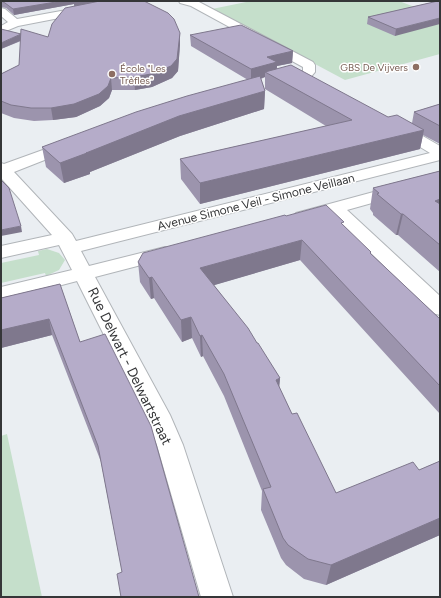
<svg xmlns="http://www.w3.org/2000/svg" width="441" height="598" viewBox="0 0 441 598" font-family="Figtree,sans-serif">
<rect width="100%" height="100%" fill="#eaeef2"/>
<g fill="#c5dfcb">
<path d="M251,1h148l34,13 7,4v36l-95,26 -133,-71z"/>
<path d="M47,249l12,4 6,7 -6,10 -13,6 -1,-3 -44,10v-20l38,-8 -1,-4z"/>
<path d="M7,434l35,163h-41v-161z"/>
</g>
<g fill="none" stroke-linecap="round" stroke-linejoin="round">
<g stroke="#b1b5b9" stroke-width="2">
<g id="street">
<path d="M116,1h21l-5,3 -114,22 -17,7v-7l7,-4 -7,-6v-8l4,1 12,10z"/>
<path d="M179,1l20,1 114,60 2,3v7l-6,7h-10l-1,-3 5,-5v-4l-112,-61 -11,-3z"/>
<path d="M397,123l5,1 38,22v14l-359,91 8,15 76,-19 7,2 3,4 -3,4 -77,20 75,138 13,30 50,152h-32l-44,-152 -13,-30 -67,-134 -76,20v-14l71,-17 -13,-25 -58,13v-12l51,-11 -51,-57v-15l3,1 61,-22 5,-2 5,2 3,3 -3,3 -61,24 58,62 4,7 354,-88 -38,-23 -2,-3 2,-3z"/>
<path d="M440,174v10l-93,26 93,86v19l-8,-2 -101,-99 -29,8 -6,-1 -3,-4 3,-4z"/>
</g>
</g>
<use href="#street" fill="#fff" fill-rule="evenodd"/>
</g>
<g fill="#9c94ad">
<path d="M1,1h143l36,32v11l-2,27 -6,7 -20,9 -17,3h-23l-3,8 -9,8 -24,11 -23,3 -19,1 -20,-3 -13,-5v-39l18,-9 2,-24 -20,8 20,-15 27,3 26,-31v-2l-60,11 -8,-7 -5,-1z"/>
<path d="M438,1l-43,35 -28,-12 1,-7z"/>
<path d="M190,35l103,16 -1,12 -15,3v3l111,48 24,6 2,-11 26,-8v40l-17,-9 -3,14 -220,55 -19,-25 -1,-20 146,-33 -61,-37v-12l-4,2 4,12 -1,18 -84,27 -90,36v2l-26,9 -18,-16 -4,-20 206,-67 -57,-34z"/>
<path d="M440,171v101l-42,-37h-2l-23,-20v-2l-3,-4 3,-21z"/>
<path d="M286,216l58,10 27,28 69,65v95l-140,-154 -86,25 43,58 23,35 -1,9 13,27 44,79 83,-23 21,-9v74l-114,50 -22,-6 -18,-14 -5,-7 -20,-48 1,-19 -38,-95 -21,-40 -2,1 -9,-19 -10,4 -28,-44 -3,1 -11,-17 -2,-20z"/>
<path d="M60,284l20,58 42,230 -21,-110 -49,-127 -51,13v-50z"/>
</g>
<g fill="#7f788d">
<path d="M62,1h50l-37,6 -1,-3 -60,11 -1,-6z"/>
<path d="M440,18v6l-45,12 1,-7z"/>
<path d="M180,33v11l-2,27 -6,7 -20,9 -17,3 -1,-13z"/>
<path d="M21,34l1,6 -21,9v-6z"/>
<path d="M293,51l-1,12 -15,3 -1,8 -11,-2v5l-14,4v-12l16,-12z"/>
<path d="M111,78l1,12 -3,8 -9,8 -24,11 -23,3 -2,-12z"/>
<path d="M265,91l-1,18 -84,27 -90,36v2l-26,9 -4,-20 119,-47z"/>
<path d="M424,130l-4,19 -220,55v-21z"/>
<path d="M440,199v20l-5,-18z"/>
<path d="M401,214h2l-5,21h-2z"/>
<path d="M21,226l1,6 -21,4v-6z"/>
<path d="M302,240l-2,20 -99,29 -1,-21z"/>
<path d="M152,277l2,21 -3,1 -2,-21z"/>
<path d="M191,317l1,21 -10,4 -1,-22z"/>
<path d="M49,319l3,16 -51,13v-18z"/>
<path d="M202,335l1,21 -2,1 -1,-21z"/>
<path d="M280,378l-2,22 -2,-20z"/>
<path d="M440,518v17l-114,50 5,-20z"/>
</g>
<g fill="#b5acc9" stroke="#7f788d">
<path d="M1,1h61l-49,8 -8,-6z"/>
<path d="M100,1h44l24,12 6,6 6,14 -3,26 -6,7 -20,8 -17,3 -23,1 -3,8 -9,8 -25,10 -23,4h-20l-20,-3 -10,-4v-27l18,-9 2,-36 27,8 4,-13 13,-16z"/>
<path d="M438,1h2v17l-44,11 -28,-12z"/>
<path d="M241,25l52,26 -26,6 10,5 -26,7 -61,-34z"/>
<path d="M1,29l20,5 -20,9z"/>
<path d="M291,65l97,52 9,-2 27,15 -224,53 -20,-24 172,-39 -87,-48z"/>
<path d="M260,76l5,15 -86,25 -93,37h1l-27,10 -18,-16 94,-35 51,-16z"/>
<path d="M440,104v22l-26,-14z"/>
<path d="M440,171v28l-5,2 5,3v41l-37,-31h-2l-24,-20 2,-1 -6,-5z"/>
<path d="M1,180l8,8 12,38 -20,4z"/>
<path d="M326,205l18,17 -3,1 30,29 -1,1 70,66v67l-138,-146 -102,28 48,60 9,15h1l22,35 -4,2 16,34 5,-1 39,80 77,-31 6,8 21,-9v57l-109,47 -23,-6 -20,-14 -5,-7 -20,-49 8,-2 -47,-113 -22,-39 -2,1 -9,-19 -10,3 -29,-43 -3,1 -11,-16 5,-9 142,-38 1,1z"/>
<path d="M60,284l20,58 25,-8 46,92 48,171h-78l-4,-23 5,-2 -24,-126 -49,-127 -48,11v-32z"/>
</g>
<g fill="#8d6e63" stroke="#fff" stroke-width="1.5">
<circle cx="416" cy="67" r="4"/>
<circle cx="112" cy="74" r="4"/>
</g>
<g text-anchor="middle" stroke-width="3" stroke-linejoin="round" paint-order="stroke">
<g font-size="10" fill="#785e54" stroke="#fff" text-anchor="end">
<text x="408" y="71">GBS De Vijvers</text>
<text x="120" y="72" text-anchor="start">École "Les<tspan x="120" dy="12">Trèfles"</tspan></text>
</g>
<g font-size="12" fill="#353638" stroke="#fff">
<text transform="translate(256 202) rotate(-14)" y="4">Avenue Simone Veil - Simone Veillaan</text>
</g>
<g font-size="14" fill="#353638" stroke="#fff">
<text transform="translate(130 366) rotate(64)" y="5">Rue Delwart - Delwartstraat</text>
</g>
</g>
<rect width="441" height="598" fill="none" stroke="#353638" stroke-width="4"/>
</svg>
